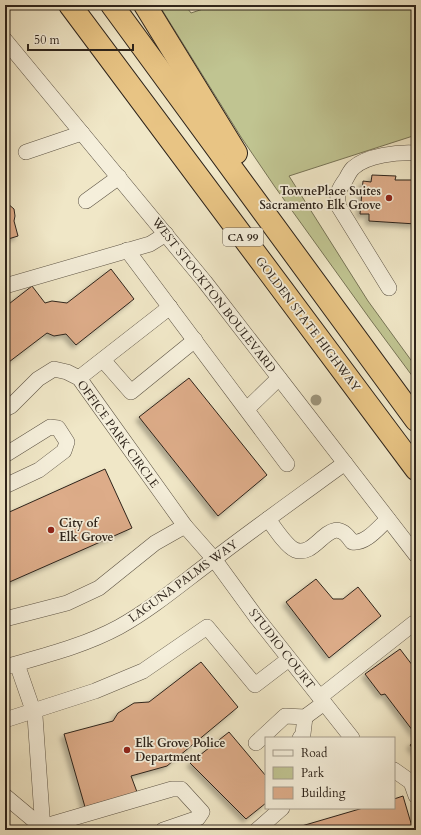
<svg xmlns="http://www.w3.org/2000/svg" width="421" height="835" viewBox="0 0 421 835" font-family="Cardo,serif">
<defs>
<filter id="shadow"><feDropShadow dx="-3.5" dy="3.5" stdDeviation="2" flood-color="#0004"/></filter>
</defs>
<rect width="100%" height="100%" fill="#f0e7c7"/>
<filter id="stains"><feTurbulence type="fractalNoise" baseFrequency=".005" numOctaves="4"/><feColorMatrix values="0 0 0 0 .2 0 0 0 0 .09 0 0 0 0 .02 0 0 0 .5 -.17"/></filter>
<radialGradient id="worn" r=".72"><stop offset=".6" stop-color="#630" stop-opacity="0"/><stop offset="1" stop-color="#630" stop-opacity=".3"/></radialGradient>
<path fill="#c0c491" stroke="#777456" d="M159,5h26l6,8 24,-8h201v130l-127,41 79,125 48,66v14l-46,-62 -95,-132 -34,-50z"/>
<g fill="#ddac89" stroke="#2e241b" filter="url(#shadow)">
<path d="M372,175l24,1 -1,4h21v44l-47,-3v-7h-9l3,-33 8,1z"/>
<path d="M5,194l2,9 7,6 1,7 -1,5 4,15 -13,4z"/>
<path d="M111,269l23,30 -58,46 -10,-11 -12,2 -7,-3 -42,32v-58l27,-21 13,17 7,-2 15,2z"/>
<path d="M189,378l78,97 -49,41 -79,-99z"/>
<path d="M105,469l27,59 -127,56v-70z"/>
<path d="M316,579l17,20h10l15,-12 23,29 -52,42 -43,-56z"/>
<path d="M400,649l16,21v65l-31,-41 -4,1 -16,-21z"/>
<path d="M201,662l37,45 -71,59 -36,10 6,16 -52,15 -21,-73 49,-13 5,-8 16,-10 15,-1z"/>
<path d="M229,732l37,44v27l-20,16 -56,-56z"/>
<path d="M416,740v13l-6,-8z"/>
<path d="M403,796l10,34h-125l75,-22h31v-9z"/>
</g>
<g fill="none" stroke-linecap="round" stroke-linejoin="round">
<g stroke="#5e5546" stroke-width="16">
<g id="minor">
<path d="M5,40l200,242 211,273"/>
<path d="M26,152l56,-19"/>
<path d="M86,201l33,-24"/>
<path d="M127,250l160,214"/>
<path d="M5,286l145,-42 16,-10"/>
<path d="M389,288l-50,-81c-3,-13 -1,-17 7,-28 2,-4 4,-8 7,-11 14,-13 45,-16 63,-15"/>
<path d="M103,360l28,32 64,-52"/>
<path d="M79,378l91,-71"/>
<path d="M5,409l6,-3 27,-27 16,-10 13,3 12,6 106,148 29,33 43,59 95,120"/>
<path d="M247,409l32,-31"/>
<path d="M5,455l45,-28 8,1 9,14 -3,9 -25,19 -34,16"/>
<path d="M268,519c6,8 18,27 27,31 23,9 35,-42 57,-8 14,2 26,-14 36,-23"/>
<path d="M5,619l62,-16 32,-15 56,-45 30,-17"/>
<path d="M17,664l18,52 8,114"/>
<path d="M5,667c38,-11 79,-21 114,-40 34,-19 63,-44 94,-67 43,-33 88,-65 132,-97"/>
<path d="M320,697l94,-74 2,3"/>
<path d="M5,720l90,-29 48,-20 64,-44 48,58 34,-26"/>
<path d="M300,738l3,-4 2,-17"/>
<path d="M256,743l29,-27 20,1 19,-14"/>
<path d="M394,770l17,12 5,14"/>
<path d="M5,796l37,31"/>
<path d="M42,827l130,-38h9l21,23 -4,6 -35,12"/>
<path d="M257,830l25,-22"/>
</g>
</g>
<g stroke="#2e241b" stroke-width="24">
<g id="highway">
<path d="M70,5l346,464"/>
<path d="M112,5l304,415"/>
<path d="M145,5l91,148"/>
</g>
</g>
<use href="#minor" stroke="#f5efdb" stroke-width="15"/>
<use href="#highway" stroke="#e8c484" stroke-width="22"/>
</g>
<circle fill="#9e967c" cx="316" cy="400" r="5.5"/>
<g fill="#8f2418" stroke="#f5efdb" stroke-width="1.5">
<circle cx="389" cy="198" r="4"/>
<circle cx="51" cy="530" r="4"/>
<circle cx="127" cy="750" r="4"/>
</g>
<g text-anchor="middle" stroke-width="3.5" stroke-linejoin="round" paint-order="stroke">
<rect fill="#f5efdb" stroke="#6a6155" stroke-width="1" x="223" y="228" width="40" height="18" rx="3"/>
<g font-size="11" font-weight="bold" fill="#2e241b">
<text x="243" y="241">CA 99</text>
</g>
<g font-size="12" font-weight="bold" fill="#2e241b" stroke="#f5efdb" text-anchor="start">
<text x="381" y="195" text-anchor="end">TownePlace Suites<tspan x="381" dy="14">Sacramento Elk Grove</tspan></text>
<text x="59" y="527">City of<tspan x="59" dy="14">Elk Grove</tspan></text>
<text x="135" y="747">Elk Grove Police<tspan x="135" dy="14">Department</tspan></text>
</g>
<g font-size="12" fill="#2e241b" stroke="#f5efdb">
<text transform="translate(214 295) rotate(52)" y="4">WEST STOCKTON BOULEVARD</text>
<text transform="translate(308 324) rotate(53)" y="4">GOLDEN STATE HIGHWAY</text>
<text transform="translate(118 434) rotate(54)" y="4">OFFICE PARK CIRCLE</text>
<text transform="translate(183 581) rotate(-36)" y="4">LAGUNA PALMS WAY</text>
<text transform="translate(282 649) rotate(52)" y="4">STUDIO COURT</text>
</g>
</g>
<rect width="421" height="835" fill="none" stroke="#f0e7c7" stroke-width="20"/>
<rect x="6" y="6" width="409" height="823" fill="none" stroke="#2e241b" stroke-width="2"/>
<rect x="10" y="10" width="401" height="815" fill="none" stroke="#2e241b"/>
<rect x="265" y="737" width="130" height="72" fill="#f5efdb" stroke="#a59e8e"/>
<rect x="273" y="750" width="20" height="6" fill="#f5efdb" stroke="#a59e8e"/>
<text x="301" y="757" font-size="12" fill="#2e241b">Road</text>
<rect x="273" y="767" width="20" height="12" fill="#c0c491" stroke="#a59e8e"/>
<text x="301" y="777" font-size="12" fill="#2e241b">Park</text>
<rect x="273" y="787" width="20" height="12" fill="#ddac89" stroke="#a59e8e"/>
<text x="301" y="797" font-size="12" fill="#2e241b">Building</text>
<path d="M28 44v6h105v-6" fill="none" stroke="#2e241b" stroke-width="2"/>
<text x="34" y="44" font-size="12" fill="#2e241b" stroke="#f5efdb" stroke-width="3" paint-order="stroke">50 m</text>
<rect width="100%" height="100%" filter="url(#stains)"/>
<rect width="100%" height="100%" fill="url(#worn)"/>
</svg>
